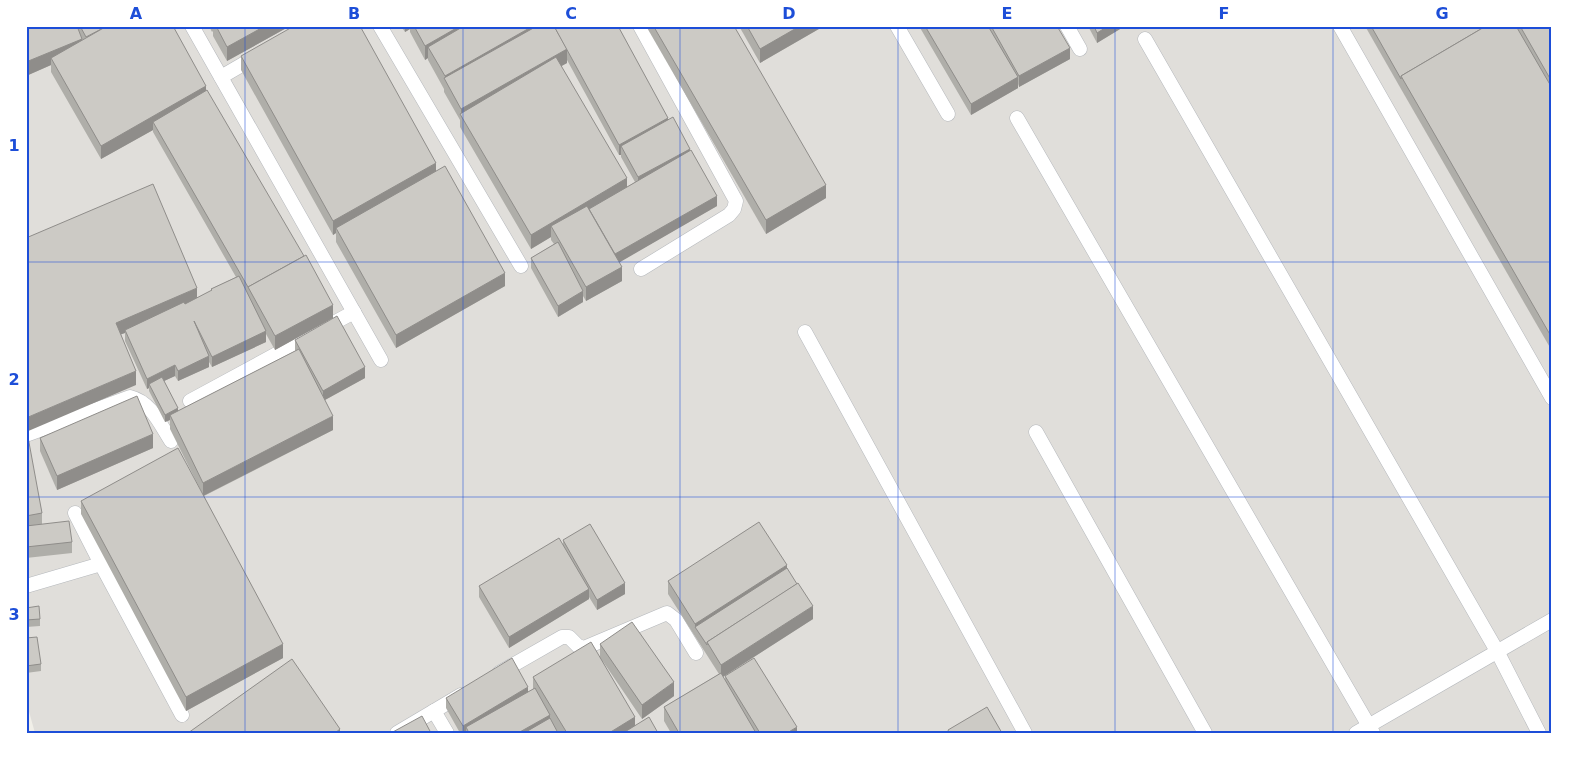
<svg xmlns="http://www.w3.org/2000/svg" width="1578" height="759" viewBox="0 0 1578 759" font-family="'DejaVu Sans',sans-serif">
<rect width="100%" height="100%" fill="#f1efe8"/>
<path fill="#e0deda" d="M26,26h1526v707h-1517l-9,-32z"/>
<g fill="none" stroke-linecap="round" stroke-linejoin="round">
<g stroke="#b5b8bc" stroke-width="15">
<g id="minor">
<path d="M192,26l189,334"/>
<path d="M380,26l141,240"/>
<path d="M640,26l96,175 -2,8 -5,6 -88,54"/>
<path d="M897,26l51,88"/>
<path d="M1067,26l13,23"/>
<path d="M1340,26l212,372"/>
<path d="M1145,39l352,612 42,82"/>
<path d="M221,77l36,-21"/>
<path d="M1017,118l356,615"/>
<path d="M805,332l220,401"/>
<path d="M190,401l164,-89"/>
<path d="M1036,432l169,301"/>
<path d="M26,435l104,-38c21,5 30,27 41,44"/>
<path d="M75,513l26,51 81,151"/>
<path d="M26,586l75,-22"/>
<path d="M499,673l63,-36h7l9,9 6,2 83,-35 9,7 20,33"/>
<path d="M434,711l13,22"/>
<path d="M397,733l64,-38"/>
<path d="M1356,733l196,-113"/>
</g>
</g>
<use href="#minor" stroke="#fff" stroke-width="14"/>
</g>
<g fill="#afaea9" fill-rule="evenodd">
<path d="M26,26h147l33,64 127,228 -58,32 -9,-16v8l-54,25 -3,-5v5l-31,14 -3,-5 -11,5 14,30 117,-60v-11l70,38 -40,22 8,30 -129,66 79,162 -97,53 -105,-197v-13l122,-6 -33,-66v-9l-5,2 -16,-31v-3l-2,1 -22,-48v-8l-4,1 15,51 -110,-147 171,60 14,-7v-2l25,-12 -83,-145v-2l-52,29 -50,-87v-7l-25,11z"/>
<path d="M209,26h81l-63,35 -14,-25v-5l-1,1z"/>
<path d="M401,26h217l50,94 22,30 27,56 -98,56 3,19 -36,20 -3,-5v6l-25,15 -27,-49v-10l23,-14 -3,-4v-3l-20,12 -71,-122v-7l-16,-28v-3l-16,-29v-2l-3,2 -15,-28v-3l-5,3zM567,60l52,95h2v2l14,25 -8,5 -66,-121 6,-3z"/>
<path d="M646,26h88l92,172 -60,36z"/>
<path d="M739,26h85l-64,37z"/>
<path d="M919,26h138l13,33 -51,28 -1,-3v4l-47,27z"/>
<path d="M1088,26h37l-28,17z"/>
<path d="M1365,26h187v325l-151,-262z"/>
<path d="M241,56l195,115 69,115 -109,62 -60,-106v-9l-3,2 -92,-165z"/>
<path d="M26,438l16,75v11l30,18v11l-46,5z"/>
<path d="M40,438l113,10 -96,42 -17,-39z"/>
<path d="M563,540l62,54 -28,16 -8,-13v2l-80,49 -30,-51v-11l84,-42z"/>
<path d="M787,568l26,51 -90,58 2,4v-5l72,57h-126l-7,-12v-14l55,-33 -51,-80v-13z"/>
<path d="M26,608l14,11v7l-14,1z"/>
<path d="M26,638l15,26v7l-15,2z"/>
<path d="M600,644l74,52 -32,23 -40,-59 33,65 23,8h-198l-14,-25v-10l82,-6 5,-3v-12l67,-19z"/>
</g>
<g fill="#8f8d8a">
<path d="M265,26h25l-63,35v-14z"/>
<path d="M405,26h5v3l-5,3z"/>
<path d="M460,26h24l-56,21v11l-3,2v-14z"/>
<path d="M533,26h16l-104,53v-3z"/>
<path d="M800,26h24l-64,37v-14z"/>
<path d="M1108,26h17l-28,17v-10z"/>
<path d="M82,39v13l-31,6v7l-25,11v-14z"/>
<path d="M1070,48v11l-51,28v-11z"/>
<path d="M567,49v14l-103,58 -3,-5v-7z"/>
<path d="M1018,77v11l-47,27v-11z"/>
<path d="M206,86v13l-53,23v8l-52,29v-13z"/>
<path d="M668,118v10l-47,18v9h-2v-10z"/>
<path d="M690,149v10l-52,29v-11z"/>
<path d="M436,163v13l-100,52v5l-3,2v-14z"/>
<path d="M627,178v14l-76,34v11l-20,12v-14z"/>
<path d="M826,185v13l-60,36v-14z"/>
<path d="M717,196v10l-102,59v-11z"/>
<path d="M622,267v14l-36,20v-14z"/>
<path d="M505,273v13l-109,62v-13z"/>
<path d="M197,288v14l-72,28v3l-9,3v-13z"/>
<path d="M583,291v11l-25,15v-11z"/>
<path d="M333,305v13l-58,32v-14z"/>
<path d="M266,331v11l-54,25v-10z"/>
<path d="M209,356v11l-31,14v-10z"/>
<path d="M175,365v11l-24,11 -2,-3v4l-2,1v-10z"/>
<path d="M365,367v11l-42,23v-10z"/>
<path d="M136,371v14l-110,47v-14z"/>
<path d="M178,408v7h-8v5l-5,2v-7z"/>
<path d="M333,416v14l-130,66v-13z"/>
<path d="M153,434v14l-96,42v-14z"/>
<path d="M787,565v14l-92,48v-3z"/>
<path d="M625,583v11l-28,16v-10z"/>
<path d="M589,589v10l-80,49v-11z"/>
<path d="M813,606v13l-92,59v-13z"/>
<path d="M283,644v14l-97,53v-14z"/>
<path d="M674,682v14l-32,23v-14z"/>
<path d="M528,687v10l-62,30v6h-3v-7z"/>
<path d="M550,715v13l-8,5h-24z"/>
<path d="M635,717v13l-4,3h-22z"/>
<path d="M797,727v6h-10z"/>
<path d="M340,729v4h-5z"/>
</g>
<g fill="#cccac5" stroke="#8f8d8a">
<path d="M26,26h51l5,13 -56,23z"/>
<path d="M80,26h27l-21,11z"/>
<path d="M107,26h66l33,60 -105,60 -50,-88z"/>
<path d="M216,26h49l-38,21z"/>
<path d="M294,26h66l76,137 -103,58 -92,-165z"/>
<path d="M414,26h46l-35,20z"/>
<path d="M464,26h69l-88,50 -17,-29z"/>
<path d="M537,26h17l13,23 -106,60 -17,-31z"/>
<path d="M554,26h64l50,92 -49,27z"/>
<path d="M656,26h78l92,159 -60,35 -112,-193z"/>
<path d="M747,26h53l-40,23z"/>
<path d="M925,26h63l30,51 -47,27z"/>
<path d="M991,26h66l13,22 -51,28z"/>
<path d="M1094,26h14l-11,7z"/>
<path d="M1371,26h115l-85,50v3z"/>
<path d="M1486,26h30l36,62v250l-151,-262z"/>
<path d="M1520,26h32v56z"/>
<path d="M556,57l71,121 -96,57 -71,-121z"/>
<path d="M207,90l97,166 -56,31 -95,-165z"/>
<path d="M673,117l17,32 -52,28 -17,-31z"/>
<path d="M691,150l26,46 -102,58 -26,-45z"/>
<path d="M445,166l60,107 -109,62 -60,-107z"/>
<path d="M153,184l44,104 -81,35 20,48 -110,47v-180z"/>
<path d="M587,206l35,61 -36,20 -35,-61z"/>
<path d="M558,242l25,49 -25,15 -27,-48z"/>
<path d="M306,255l27,50 -58,31 -27,-49z"/>
<path d="M239,276l27,55 -54,26 -18,-36 15,35 -31,15 -3,-6 -28,14 -22,-49 59,-28 1,2 27,-14 -1,-1z"/>
<path d="M337,316l28,51 -42,24 -28,-51z"/>
<path d="M299,349l34,67 -130,67 -33,-68z"/>
<path d="M162,377l16,31 -13,7 -16,-31z"/>
<path d="M137,396l16,38 -96,42 -17,-38z"/>
<path d="M28,437l14,76 -16,3v-78z"/>
<path d="M178,448l105,196 -97,53 -105,-196z"/>
<path d="M69,521l3,21 -46,5v-21z"/>
<path d="M759,522l28,43 -92,59 -27,-43z"/>
<path d="M590,524l35,59 -28,17 -34,-60z"/>
<path d="M559,538l30,51 -80,48 -30,-51z"/>
<path d="M787,568l10,16 -90,58v3l-12,-18z"/>
<path d="M798,583l15,23 -92,59 -14,-23z"/>
<path d="M39,606l1,13 -14,1v-12z"/>
<path d="M632,622l42,60 -32,23 -42,-61z"/>
<path d="M37,637l4,27 -15,2v-28z"/>
<path d="M591,642l44,75 -26,16h-42l-34,-56z"/>
<path d="M512,658l16,29 -65,39 -17,-28z"/>
<path d="M754,658l43,69 -10,6h-27l-35,-57z"/>
<path d="M292,659l48,70 -5,4h-147z"/>
<path d="M721,673l35,60h-77l-15,-26z"/>
<path d="M535,688l15,27 -32,18h-49l-3,-6z"/>
<path d="M987,707l15,26h-53l-1,-3z"/>
<path d="M422,716l9,17h-40z"/>
<path d="M649,717l9,16h-35z"/>
<path d="M550,718l8,15h-34z"/>
</g>
<path fill="none" stroke="#1d4ed8" stroke-width="1" stroke-opacity="0.55" d="M245,26v707M463,26v707M680,26v707M898,26v707M1115,26v707M1333,26v707M26,262h1526M26,497h1526"/>
<rect width="1578" height="759" fill="none" stroke="#ffffff" stroke-width="55"/>
<rect x="28" y="28" width="1522" height="704" fill="none" stroke="#1d4ed8" stroke-width="2"/>
<g font-size="16" text-anchor="middle" font-weight="bold" fill="#1d4ed8">
<text x="136" y="19">A</text>
<text x="354" y="19">B</text>
<text x="571" y="19">C</text>
<text x="789" y="19">D</text>
<text x="1007" y="19">E</text>
<text x="1224" y="19">F</text>
<text x="1442" y="19">G</text>
<text x="14" y="151">1</text>
<text x="14" y="385">2</text>
<text x="14" y="620">3</text>
</g>
</svg>
